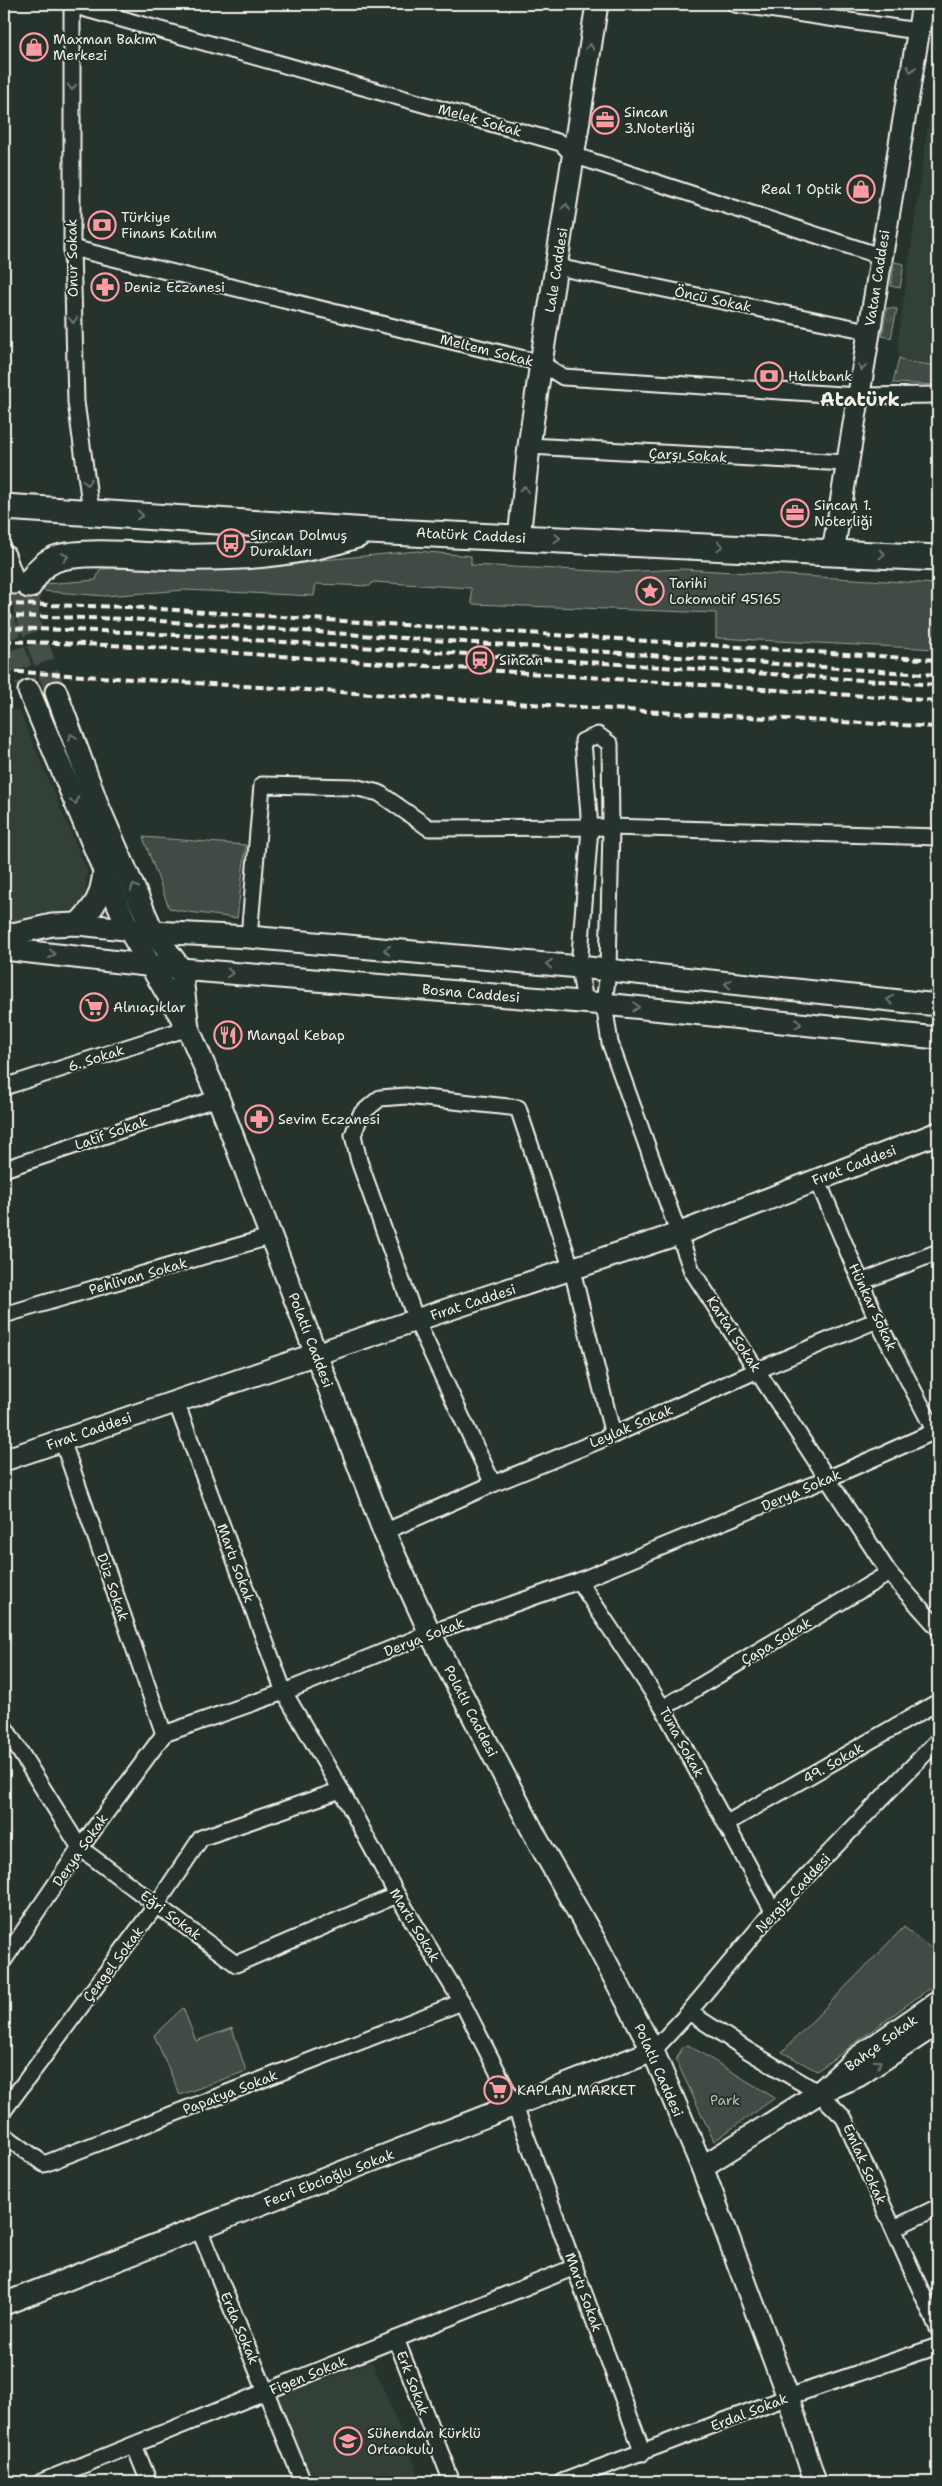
<svg xmlns="http://www.w3.org/2000/svg" width="942" height="2486" viewBox="0 0 942 2486" font-family="'Shantell Sans',sans-serif">
<defs>
<pattern id="grass-tufts" width="24" height="20" patternUnits="userSpaceOnUse" patternTransform="scale(1.25)"><rect width="24" height="20" fill="#414b45"/><path d="M3 7l-1-3M5 7V3M7 7l1-3M15 17l-1-3M17 17v-4M19 17l1-3" fill="none" stroke="#5d6560"/></pattern>
</defs>
<rect width="100%" height="100%" fill="#26332d"/>
<filter id="ink" filterUnits="userSpaceOnUse"><feTurbulence type="fractalNoise" baseFrequency=".02" numOctaves="2"/><feDisplacementMap in="SourceGraphic" scale="10" xChannelSelector="R" yChannelSelector="G"/><feConvolveMatrix kernelMatrix="1 2 1 2 8 2 1 2 1" color-interpolation-filters="sRGB"/></filter>
<g filter="url(#ink)">
<g fill="#333f39">
<path d="M938,97v269l-34,-5 -5,-3 -1,-16 32,-231z"/>
<path d="M4,709l15,1 68,160 -2,30 -10,14 -71,14z"/>
<path d="M372,2361l50,121h-113l-35,-83z"/>
</g>
<g fill="url(#grass-tufts)" stroke="#9a9e96">
<path d="M894,262l10,2 -4,24 -9,-2z"/>
<path d="M887,308l10,1 -6,29 -9,-2z"/>
</g>
<g fill="#414b45" stroke="#9a9e96">
<path d="M899,358l9,4 30,4v19l-45,-2z"/>
<path d="M417,551l54,5v9l149,7 62,-3 256,15v65l-222,-11v-25l-244,-9 -1,-16 -98,-6 -3,4 -54,-2 -2,12 -129,-6 -80,6 -62,-5 2,-7 51,-4 4,-11 190,-6z"/>
<path d="M143,837l103,8 -9,73 -56,-7 -12,-3z"/>
<path d="M904,1927l34,27v28l-121,89 -35,-19z"/>
<path d="M183,2008l13,33 36,-13 14,43 -66,24 -26,-60z"/>
<path d="M688,2045l87,53 -61,43 -38,-81 6,-12z"/>
</g>
<g fill="none" stroke-linecap="round" stroke-linejoin="round">
<g stroke="#455049" stroke-width="21" stroke-dasharray="21 11" stroke-linecap="butt">
<path d="M14,583l42,109"/>
<path d="M4,619l25,72"/>
</g>
<path stroke="#455049" stroke-width="25" stroke-dasharray="25 12" stroke-linecap="butt" d="M26,615l3,-30"/>
<g stroke="#f4f1e8" stroke-width="19">
<g id="street">
<path d="M72,4v244l4,154 15,109"/>
<path d="M735,4l182,27"/>
<path d="M72,5l489,138 12,12 307,101"/>
<path d="M72,248l469,115 22,14 295,19 80,-1"/>
<path d="M557,267l311,64"/>
<path d="M529,446l318,17"/>
<path d="M249,937l13,-152 92,2 25,6 50,35 182,-1 327,10"/>
<path d="M585,1002l-6,-35 11,-139 -7,-87 15,-6 12,9 1,83 -3,144 -4,33 6,39 82,228 197,302 49,55"/>
<path d="M4,1087l184,-59"/>
<path d="M4,1169l214,-71"/>
<path d="M817,1179l60,141 58,112"/>
<path d="M861,1282l77,-30"/>
<path d="M4,1315l268,-79"/>
<path d="M176,1402l108,290 57,98 56,105 65,107 53,104 128,347"/>
<path d="M62,1440l102,294"/>
<path d="M493,1484l-77,-164 -57,-159 -6,-26 8,-21 19,-16 26,-2 112,12 54,162 41,165"/>
<path d="M384,1532l109,-48 120,-49 145,-65 119,-50"/>
<path d="M579,1581l84,127 110,203"/>
<path d="M663,1708l226,-135"/>
<path d="M4,1726l76,122 156,116 161,-69"/>
<path d="M727,1823l211,-121"/>
<path d="M4,1960l76,-112 84,-114 120,-42 146,-59 149,-52 250,-103 109,-48"/>
<path d="M689,2012l58,38 72,43 25,25 94,211"/>
<path d="M653,2051l36,-39 84,-101 165,-171"/>
<path d="M4,2110l153,-206 44,-66 140,-48"/>
<path d="M4,2135l40,29 418,-162"/>
<path d="M894,2228l44,-21"/>
<path d="M199,2229l104,253"/>
<path d="M396,2339l56,143"/>
<path d="M134,2445l15,37"/>
<path d="M41,2482l534,-215"/>
<path d="M562,2482l226,-85 150,-51"/>
</g>
</g>
<g stroke="#f4f1e8" stroke-width="25">
<g id="secondary">
<path d="M519,538l10,-92 12,-83 56,-359"/>
<path d="M833,552l90,-548"/>
<path d="M4,555l10,28"/>
<path d="M29,691l99,237 55,92"/>
<path d="M56,692l42,114 55,126 28,37 7,59 30,70 166,434 46,101 108,208 58,102 57,108 49,116 86,230 27,85"/>
<path d="M78,924c18,-19 23,-26 26,-52"/>
<path d="M4,936l48,-11 26,-1 75,8 96,5 330,30 359,38"/>
<path d="M4,949l177,20 423,35 334,34"/>
<path d="M4,1460l412,-140 262,-86 260,-101"/>
<path d="M833,2087l25,-11 80,-53"/>
<path d="M702,2167l117,-74 38,-35 81,-56"/>
<path d="M4,2304l649,-253"/>
</g>
</g>
<g stroke="#f4f1e8" stroke-width="29">
<g id="primary">
<path d="M4,507l365,24 569,27"/>
<path d="M29,585c7,-11 12,-20 26,-26 26,-10 91,-3 121,-2 62,1 122,-2 181,-22"/>
</g>
</g>
<use href="#street" stroke="#26332d" stroke-width="15"/>
<use href="#secondary" stroke="#26332d" stroke-width="21"/>
<use href="#primary" stroke="#26332d" stroke-width="25"/>
<g stroke="#f4f1e8" stroke-width="4" stroke-dasharray="8 4" stroke-linecap="butt">
<path d="M4,604l125,3 809,53"/>
<path d="M4,616l126,3 808,56"/>
<path d="M4,628l127,4 807,53"/>
<path d="M4,641l129,5 805,55"/>
<path d="M4,671l687,43 247,13"/>
</g>
</g>
<defs><path id="oneway-chevron" d="M-2-3.5L2.5 0L-2 3.5" fill="none" stroke-width="1.6" stroke-linecap="round" stroke-linejoin="round" transform="scale(1.25)"/></defs>
<g stroke="#6e766e">
<use href="#oneway-chevron" transform="translate(590 47) rotate(-81)"/>
<use href="#oneway-chevron" transform="translate(911 69) rotate(99)"/>
<use href="#oneway-chevron" transform="translate(72 87) rotate(90)"/>
<use href="#oneway-chevron" transform="translate(566 207) rotate(-82)"/>
<use href="#oneway-chevron" transform="translate(73 320) rotate(88)"/>
<use href="#oneway-chevron" transform="translate(862 367) rotate(99)"/>
<use href="#oneway-chevron" transform="translate(87 482) rotate(82)"/>
<use href="#oneway-chevron" transform="translate(524 489) rotate(-84)"/>
<use href="#oneway-chevron" transform="translate(140 515) rotate(4)"/>
<use href="#oneway-chevron" transform="translate(557 538) rotate(2)"/>
<use href="#oneway-chevron" transform="translate(720 546) rotate(3)"/>
<use href="#oneway-chevron" transform="translate(882 554) rotate(3)"/>
<use href="#oneway-chevron" transform="translate(65 557) rotate(-10)"/>
<use href="#oneway-chevron" transform="translate(72 737) rotate(-111)"/>
<use href="#oneway-chevron" transform="translate(75 801) rotate(68)"/>
<use href="#oneway-chevron" transform="translate(134 887) rotate(-114)"/>
<use href="#oneway-chevron" transform="translate(387 950) rotate(-175)"/>
<use href="#oneway-chevron" transform="translate(52 954) rotate(6)"/>
<use href="#oneway-chevron" transform="translate(549 964) rotate(-175)"/>
<use href="#oneway-chevron" transform="translate(230 973) rotate(5)"/>
<use href="#oneway-chevron" transform="translate(728 984) rotate(-174)"/>
<use href="#oneway-chevron" transform="translate(890 1000) rotate(-174)"/>
<use href="#oneway-chevron" transform="translate(636 1007) rotate(6)"/>
<use href="#oneway-chevron" transform="translate(798 1024) rotate(6)"/>
<use href="#oneway-chevron" transform="translate(878 2063) rotate(-34)"/>
</g>
</g>
<defs>
<g id="shop-ring" transform="scale(1.4375)"><circle r="9.5" fill="#26332d" stroke="#ff9aa2" stroke-width="1.5"/><path d="M-5-2.5h2.3a2.7 3.5 0 0 1 5.4 0H5L5.5 6h-11ZM-1.5-2.5h3a1.5 2.3 0 0 0-3 0Z" fill="#ff9aa2"/></g>
<g id="office-ring" transform="scale(1.4375)"><circle r="9.5" fill="#26332d" stroke="#ff9aa2" stroke-width="1.5"/><path d="M-6-3h4V-5.5h4V-3h4V5H-6ZM-1-4.5V-3h2v-1.5ZM-6 0V1H6V0Z" fill="#ff9aa2"/></g>
<g id="bank-ring" transform="scale(1.4375)"><circle r="9.5" fill="#26332d" stroke="#ff9aa2" stroke-width="1.5"/><path d="M-6-4H6V4H-6ZM0-2.3a2.3 2.3 0 1 0 0 4.6a2.3 2.3 0 1 0 0-4.6Z" fill="#ff9aa2"/></g>
<g id="pharmacy-ring" transform="scale(1.4375)"><circle r="9.5" fill="#26332d" stroke="#ff9aa2" stroke-width="1.5"/><path d="M-2-6h4v4h4v4h-4v4h-4v-4h-4v-4h4Z" fill="#ff9aa2"/></g>
<g id="bus-ring" transform="scale(1.4375)"><circle r="9.5" fill="#26332d" stroke="#ff9aa2" stroke-width="1.5"/><path d="M-5-6H5V4H4V6H2V4H-2V6H-4V4H-5ZM-3.5-4V0h7V-4ZM-3.5 1.2v1.5H-2V1.2ZM2 1.2v1.5H3.5V1.2Z" fill="#ff9aa2"/></g>
<g id="sight-ring" transform="scale(1.4375)"><circle r="9.5" fill="#26332d" stroke="#ff9aa2" stroke-width="1.5"/><path d="M0-6L1.8-2.2L6-1.7L2.9 1.2L3.7 5.4L0 3.3L-3.7 5.4L-2.9 1.2L-6-1.7L-1.8-2.2Z" fill="#ff9aa2"/></g>
<g id="station-ring" transform="scale(1.4375)"><circle r="9.5" fill="#26332d" stroke="#ff9aa2" stroke-width="1.5"/><path d="M-3-6H3Q5-6 5-4V2Q5 4 3 4L4.5 6H3L1.5 4h-3L-3 6H-4.5L-3 4Q-5 4-5 2V-4Q-5-6-3-6ZM-3.5-4v3h7v-3ZM-3.5 1v1.5H-2V1ZM2 1v1.5H3.5V1Z" fill="#ff9aa2"/></g>
<g id="supermarket-ring" transform="scale(1.4375)"><circle r="9.5" fill="#26332d" stroke="#ff9aa2" stroke-width="1.5"/><path d="M-6-5.5h2.5l.6 2H6L4.5 2H-2.5L-4.4-4H-6ZM-1.5 3.2a1.3 1.3 0 1 0 .1 0ZM3 3.2a1.3 1.3 0 1 0 .1 0Z" fill="#ff9aa2"/></g>
<g id="restaurant-ring" transform="scale(1.4375)"><circle r="9.5" fill="#26332d" stroke="#ff9aa2" stroke-width="1.5"/><path d="M-5-6h1v4h1v-4h1v4h1v-4h1v5L-1.5 .5V6h-2V.5L-5-1ZM5-6V6H3V1.5H1.5Q1.5-4 5-6Z" fill="#ff9aa2"/></g>
<g id="school-ring" transform="scale(1.4375)"><circle r="9.5" fill="#26332d" stroke="#ff9aa2" stroke-width="1.5"/><path d="M0-5L7-2L0 1L-7-2ZM-4 1L0 2.5L4 1V4Q0 6-4 4Z" fill="#ff9aa2"/></g>
</defs>
<g fill-rule="evenodd">
<use href="#shop-ring" x="34" y="47"/>
<use href="#office-ring" x="605" y="120"/>
<use href="#shop-ring" x="861" y="189"/>
<use href="#bank-ring" x="102" y="225"/>
<use href="#pharmacy-ring" x="105" y="287"/>
<use href="#bank-ring" x="769" y="376"/>
<use href="#office-ring" x="795" y="513"/>
<use href="#bus-ring" x="231" y="543"/>
<use href="#sight-ring" x="650" y="591"/>
<use href="#station-ring" x="480" y="660"/>
<use href="#supermarket-ring" x="94" y="1007"/>
<use href="#restaurant-ring" x="228" y="1035"/>
<use href="#pharmacy-ring" x="259" y="1119"/>
<use href="#supermarket-ring" x="498" y="2090"/>
<use href="#school-ring" x="348" y="2441"/>
</g>
<g text-anchor="middle" stroke-width="4" stroke-linejoin="round" paint-order="stroke">
<g font-size="14" fill="#f4f1e8" stroke="#26332d" text-anchor="start">
<text x="53" y="44">Maxman Bakım<tspan x="53" dy="16">Merkezi</tspan></text>
<text x="624" y="117">Sincan<tspan x="624" dy="16">3.Noterliği</tspan></text>
<text x="842" y="194" text-anchor="end">Real 1 Optik</text>
<text x="121" y="222">Türkiye<tspan x="121" dy="16">Finans Katılım</tspan></text>
<text x="124" y="292">Deniz Eczanesi</text>
<text x="788" y="381">Halkbank</text>
<text x="814" y="510">Sincan 1.<tspan x="814" dy="16">Noterliği</tspan></text>
<text x="250" y="540">Sincan Dolmuş<tspan x="250" dy="16">Durakları</tspan></text>
<text x="669" y="588">Tarihi<tspan x="669" dy="16">Lokomotif 45165</tspan></text>
<text x="499" y="665">Sincan</text>
<text x="113" y="1012">Alnıaçıklar</text>
<text x="247" y="1040">Mangal Kebap</text>
<text x="278" y="1124">Sevim Eczanesi</text>
<text x="517" y="2095">KAPLAN MARKET</text>
<text x="367" y="2438">Sühendan Kürklü<tspan x="367" dy="16">Ortaokulu</tspan></text>
</g>
<g font-size="14" fill="#f4f1e8" stroke="#26332d">
<text transform="translate(480 120) rotate(16)" y="5">Melek Sokak</text>
<text transform="translate(72 258) rotate(-91)" y="5">Onur Sokak</text>
<text transform="translate(556 270) rotate(-81)" y="5">Lale Caddesi</text>
<text transform="translate(877 278) rotate(-81)" y="5">Vatan Caddesi</text>
<text transform="translate(713 299) rotate(12)" y="5">Öncü Sokak</text>
<text transform="translate(487 350) rotate(14)" y="5">Meltem Sokak</text>
<text transform="translate(688 455) rotate(3)" y="5">Çarşı Sokak</text>
<text transform="translate(471 535) rotate(3)" y="5">Atatürk Caddesi</text>
<text transform="translate(471 993) rotate(5)" y="5">Bosna Caddesi</text>
<text transform="translate(96 1058) rotate(-18)" y="5">6. Sokak</text>
<text transform="translate(111 1133) rotate(-19)" y="5">Latif Sokak</text>
<text transform="translate(854 1165) rotate(-21)" y="5">Fırat Caddesi</text>
<text transform="translate(138 1276) rotate(-16)" y="5">Pehlivan Sokak</text>
<text transform="translate(473 1302) rotate(-18)" y="5">Fırat Caddesi</text>
<text transform="translate(873 1307) rotate(65)" y="5">Hünkar Sokak</text>
<text transform="translate(734 1334) rotate(57)" y="5">Kartal Sokak</text>
<text transform="translate(311 1340) rotate(69)" y="5">Polatlı Caddesi</text>
<text transform="translate(631 1426) rotate(-23)" y="5">Leylak Sokak</text>
<text transform="translate(89 1431) rotate(-19)" y="5">Fırat Caddesi</text>
<text transform="translate(801 1490) rotate(-23)" y="5">Derya Sokak</text>
<text transform="translate(236 1563) rotate(70)" y="5">Martı Sokak</text>
<text transform="translate(113 1587) rotate(71)" y="5">Düz Sokak</text>
<text transform="translate(424 1637) rotate(-21)" y="5">Derya Sokak</text>
<text transform="translate(776 1641) rotate(-31)" y="5">Çapa Sokak</text>
<text transform="translate(471 1711) rotate(63)" y="5">Polatlı Caddesi</text>
<text transform="translate(682 1742) rotate(61)" y="5">Tuna Sokak</text>
<text transform="translate(833 1763) rotate(-30)" y="5">49. Sokak</text>
<text transform="translate(80 1850) rotate(-55)" y="5">Derya Sokak</text>
<text transform="translate(793 1893) rotate(-47)" y="5">Nergiz Caddesi</text>
<text transform="translate(171 1915) rotate(37)" y="5">Eğri Sokak</text>
<text transform="translate(415 1925) rotate(59)" y="5">Martı Sokak</text>
<text transform="translate(113 1964) rotate(-53)" y="5">Çengel Sokak</text>
<text transform="translate(881 2043) rotate(-36)" y="5">Bahçe Sokak</text>
<text transform="translate(659 2070) rotate(66)" y="5">Polatlı Caddesi</text>
<text transform="translate(230 2092) rotate(-21)" y="5">Papatya Sokak</text>
<text transform="translate(865 2164) rotate(66)" y="5">Emlak Sokak</text>
<text transform="translate(329 2178) rotate(-21)" y="5">Fecri Ebcioğlu Sokak</text>
<text transform="translate(584 2292) rotate(70)" y="5">Martı Sokak</text>
<text transform="translate(240 2328) rotate(67)" y="5">Erda Sokak</text>
<text transform="translate(308 2375) rotate(-22)" y="5">Figen Sokak</text>
<text transform="translate(413 2383) rotate(69)" y="5">Erk Sokak</text>
<text transform="translate(749 2412) rotate(-21)" y="5">Erdal Sokak</text>
</g>
<g font-size="14" fill="#bebfb7" stroke="#26332d">
<text x="725" y="2105">Park</text>
</g>
<g font-size="19" font-weight="bold" fill="#f4f1e8" stroke="#26332d">
<text x="860" y="406">Atatürk</text>
</g>
</g>
<rect width="942" height="2486" fill="none" stroke="#26332d" stroke-width="20"/>
<rect x="10" y="10" width="922" height="2466" fill="none" stroke="#f4f1e8" stroke-width="2" filter="url(#ink)"/>
</svg>
